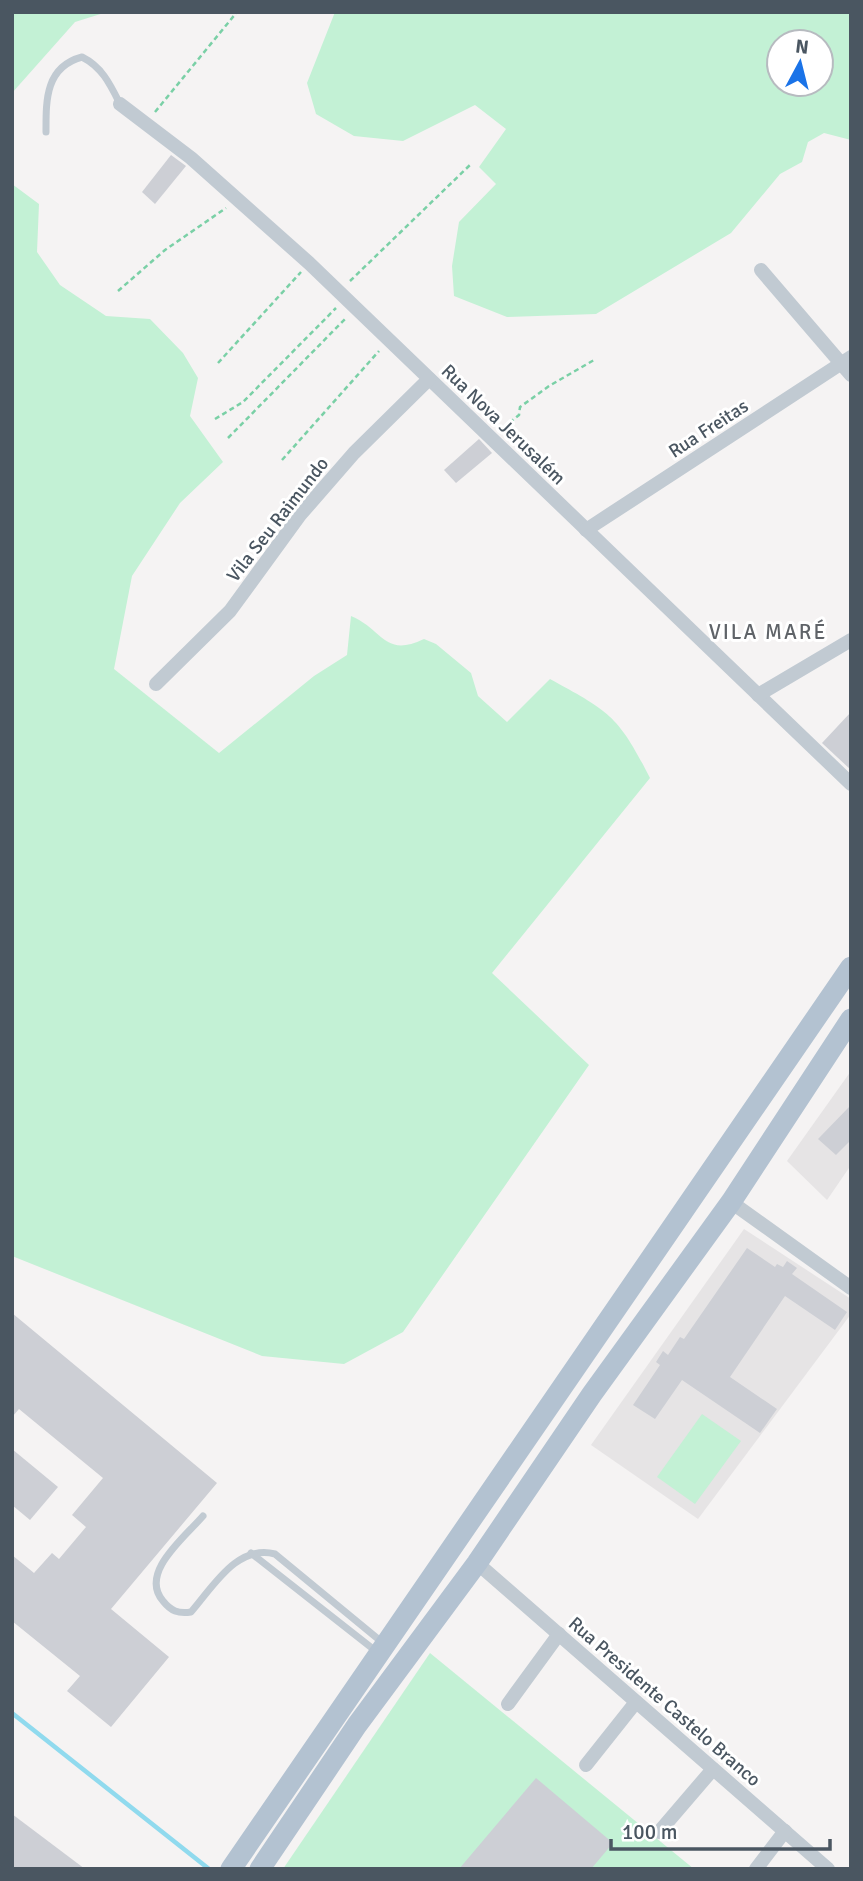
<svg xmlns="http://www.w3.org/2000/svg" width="863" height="1881" viewBox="0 0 863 1881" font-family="Signika,sans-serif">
<rect width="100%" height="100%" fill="#f5f3f3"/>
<g fill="#e6e4e5">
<path d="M851,1071v94l-24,35 -40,-39z"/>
<path d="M744,1229l107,70v15l-153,205 -107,-74z"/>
</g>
<g fill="#c3f1d5" fill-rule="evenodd">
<path d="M12,12h95l-32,10 -63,71z"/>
<path d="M335,12h516v128l-27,-7 -16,9 -6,20 -22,12 -49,59 -135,81 -89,3 -53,-21 -2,-30 7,-44 37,-38 -17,-17 27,-38 -31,-24 -72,36 -49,-5 -38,-22 -9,-31zM779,42h42v42h-42z"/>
<path d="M12,184l27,20 -2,48 23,33 46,31 44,3 33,34 15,25 -8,38 33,46 -43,41 -48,73 -18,93 105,84 95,-77 33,-21 4,-39c33,14 33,42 73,23l12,5 35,29 7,23 29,26 43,-43c60,33 68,36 100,99l-158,195 97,92 -186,267 -59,32 -82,-8 -250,-100z"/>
<path d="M702,1414l39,27 -46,63 -38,-27z"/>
<path d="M430,1653l264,216h-411z"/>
</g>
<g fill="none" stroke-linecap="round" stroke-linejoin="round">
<path stroke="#90daee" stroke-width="4.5" d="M12,1713l197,156"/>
</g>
<g fill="#cdcfd5">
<path d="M171,155l15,11 -31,38 -13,-12z"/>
<path d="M479,439l13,14 -36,30 -12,-13z"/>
<path d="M851,712v58l-29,-27z"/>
<path d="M851,1105v35l-15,15 -18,-16z"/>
<path d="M747,1248l28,19 2,-3 6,3 4,-6 10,7 -5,6 55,38 -12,18 -50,-34 -55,81 47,32 -17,24 -78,-53 -27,39 -22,-14 27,-40 -4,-3 7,-11 5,4 12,-18 4,2z"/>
<path d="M12,1313l205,170 -106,126 58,48 -58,70 -44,-36 13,-15 -68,-55v-66l22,18 18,-20 7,6 27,-32 -14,-12 31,-37 -84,-69 -7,8z"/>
<path d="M12,1449l46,38 -28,33 -18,-15z"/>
<path d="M536,1778l77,65 -22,26h-132z"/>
<path d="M12,1814l73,55h-73z"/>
</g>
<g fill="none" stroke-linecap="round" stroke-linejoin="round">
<g stroke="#7ad0a6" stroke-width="2.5" stroke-dasharray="5 3.5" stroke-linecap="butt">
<path d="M155,112l82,-100"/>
<path d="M350,281l121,-117"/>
<path d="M118,291l47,-41 61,-42"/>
<path d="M218,363l83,-91"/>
<path d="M215,419l28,-17 93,-94"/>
<path d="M503,428l16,-13 1,-8 29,-21 45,-26"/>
<path d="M228,438l118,-120"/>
<path d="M282,460l97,-109"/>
</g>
<g stroke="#c1cad2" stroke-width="7">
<path d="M46,132c0,-31 -1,-65 36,-75 20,10 28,27 38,47"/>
<path d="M203,1516c-19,22 -64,57 -40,85 8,10 15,13 28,11 22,-25 46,-68 84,-58l108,89"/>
<path d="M251,1553l126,99"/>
</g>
<g stroke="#c1cad2" stroke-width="14">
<path d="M120,104l71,54 118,105 542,521"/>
<path d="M761,270l90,105"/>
<path d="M586,530l265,-173"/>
<path d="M156,684l74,-73 70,-96 54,-62 75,-74"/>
<path d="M758,695l93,-55"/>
<path d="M731,1202l120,86"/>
<path d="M477,1563l351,306"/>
<path d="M508,1704l51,-70"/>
<path d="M586,1765l50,-63"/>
<path d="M659,1832l54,-63"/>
<path d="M756,1869l29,-38"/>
</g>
<g stroke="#b3c2d1" stroke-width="21">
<path d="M231,1869l620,-902"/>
<path d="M260,1869l97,-144 120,-162 115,-169 139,-192 120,-183"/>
</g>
</g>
<g text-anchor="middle" stroke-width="6" stroke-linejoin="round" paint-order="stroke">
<g font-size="19" fill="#4a5661" stroke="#fff">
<text transform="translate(504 424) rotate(44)" y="7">Rua Nova Jerusalém</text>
<text transform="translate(708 428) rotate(-33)" y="7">Rua Freitas</text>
<text transform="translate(277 519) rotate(-52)" y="7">Vila Seu Raimundo</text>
<text transform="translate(665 1701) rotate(41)" y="7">Rua Presidente Castelo Branco</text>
</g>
<g font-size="21" letter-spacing="2" fill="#5f6368" stroke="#fff">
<text x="768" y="639">VILA MARÉ</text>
</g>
</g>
<rect width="863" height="1881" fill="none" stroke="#4a5661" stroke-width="28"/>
<g transform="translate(800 63) rotate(7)"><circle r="33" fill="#ffffff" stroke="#b7bbc0" stroke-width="2"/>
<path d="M0-5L12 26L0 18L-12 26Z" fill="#1a73e8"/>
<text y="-10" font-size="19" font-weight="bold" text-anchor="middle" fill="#4a5661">N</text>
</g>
<path d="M611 1839v10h219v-10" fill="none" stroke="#4a5661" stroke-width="3.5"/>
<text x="622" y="1839" font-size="21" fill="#4a5661" stroke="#ffffff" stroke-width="5" paint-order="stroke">100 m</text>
</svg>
